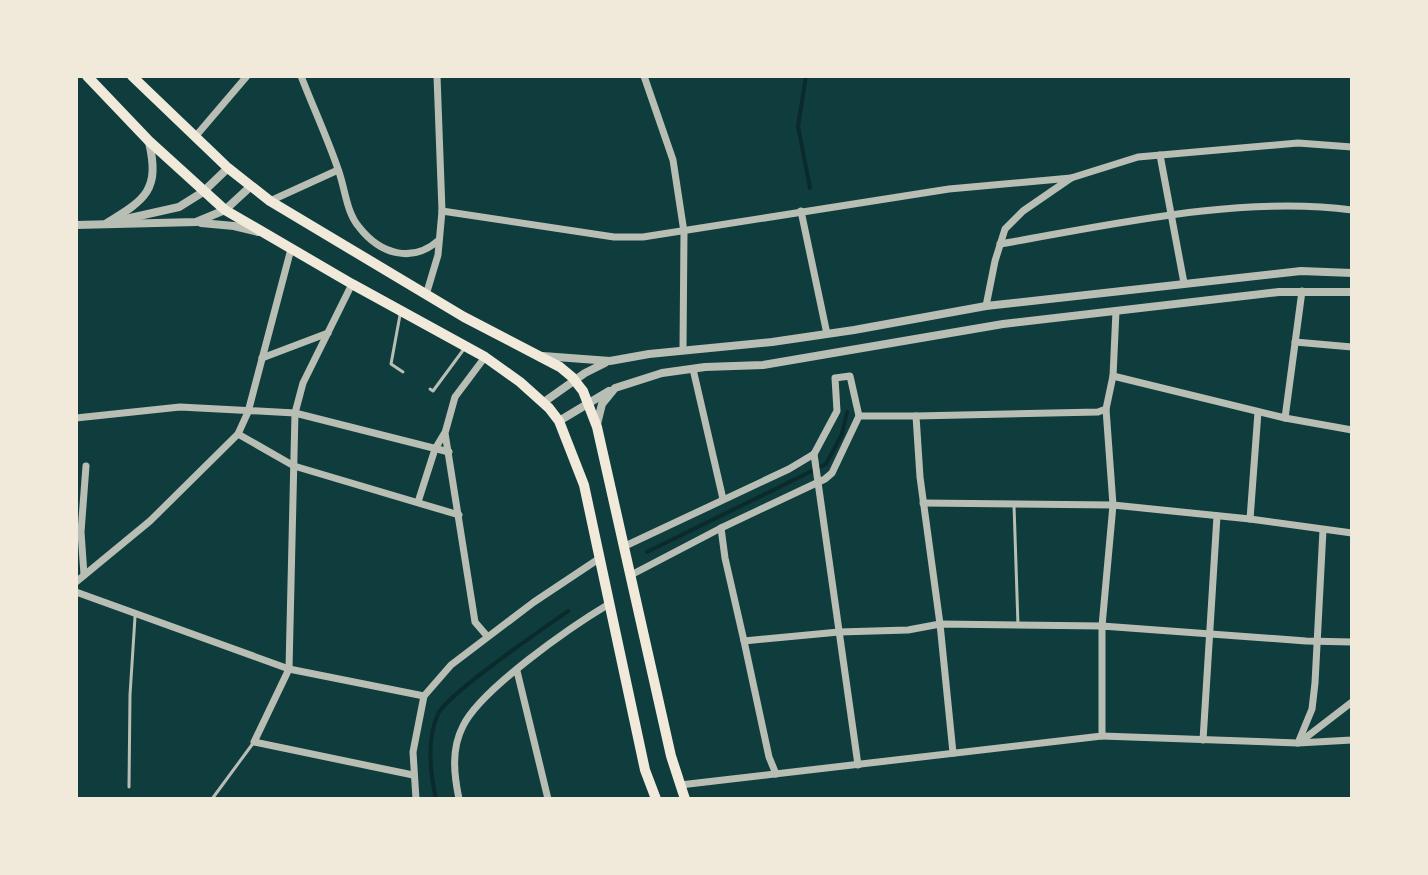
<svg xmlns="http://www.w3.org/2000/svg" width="1428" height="875" viewBox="0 0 1428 875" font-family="'Sofia Sans Condensed',sans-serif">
<rect width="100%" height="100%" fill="#0f3d3e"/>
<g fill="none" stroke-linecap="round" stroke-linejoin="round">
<g stroke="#0a2a2b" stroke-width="4">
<path d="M806,76l-8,50 12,62"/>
<path d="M647,552l179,-88 16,-30 5,-22"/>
<path d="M436,799c-6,-27 -10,-59 2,-85 9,-20 106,-86 130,-103"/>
</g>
<g stroke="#b8beb3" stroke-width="3">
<path d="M400,315l-9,49 12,8"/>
<path d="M430,389l3,2 31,-42"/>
<path d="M1014,505l4,120"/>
<path d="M129,787l1,-92 5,-78"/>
<path d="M212,799l42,-57"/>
</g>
<g stroke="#b8beb3" stroke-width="7">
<path d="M301,76c12,31 26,61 37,93 7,18 8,43 21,58 21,27 53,37 80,13"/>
<path d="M644,76l29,84 11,72 -1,117"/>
<path d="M195,137l52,-61"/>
<path d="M1160,155l24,128"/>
<path d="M270,201l68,-31"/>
<path d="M442,211l172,26h29l306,-48 122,-11"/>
<path d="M801,211l26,123"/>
<path d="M1000,244c110,-19 241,-49 352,-34"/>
<path d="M352,284l-49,99 -8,30 -6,256 -35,73 159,33"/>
<path d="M426,295l12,-40 4,-44 -5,-135"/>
<path d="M986,306l9,-45 10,-32 18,-18 48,-33 67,-21 160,-14 54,4"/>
<path d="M1295,342l57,5"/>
<path d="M485,357l-30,40 -10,36 30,189 12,14"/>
<path d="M262,358l66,-25"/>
<path d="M693,369l30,130"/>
<path d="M1113,376l172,42 67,12"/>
<path d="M76,418l104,-11 115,6 154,39"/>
<path d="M1285,418l17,-127"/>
<path d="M238,434l56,32 165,49"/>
<path d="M814,454l44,311"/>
<path d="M418,502l17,-53 9,-15"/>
<path d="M923,503l190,2 137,14 102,14"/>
<path d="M1250,519l8,-107"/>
<path d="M721,528l4,30 19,83 95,-9 69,-2 32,-6 -20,-147 -4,-61 182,-4 8,-3 7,-33 3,-65"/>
<path d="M623,547l166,-78 25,-15 23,-43 -2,-33 15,-2 9,40"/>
<path d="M84,575l-3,-43 5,-66"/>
<path d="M631,575l90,-47 104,-49 7,-6 27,-57h57"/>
<path d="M76,582l74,-61 88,-87 10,-22 43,-163"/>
<path d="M76,592l213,77 135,27"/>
<path d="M744,641l25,116 7,17"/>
<path d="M517,671l31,128"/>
<path d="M1102,736l196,7 14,-34 3,-26 8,-153"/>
<path d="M1203,740l14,-224"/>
<path d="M1300,742l52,-40"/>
<path d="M1298,743l54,-3"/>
<path d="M953,753l-13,-129 162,2 11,-121 -7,-96"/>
<path d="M680,785l422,-49v-110l204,15 46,1"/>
<path d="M416,799l-3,-47 11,-56 27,-31 83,-63 66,-44"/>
<path d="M459,799c-5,-24 -8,-50 4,-73 18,-37 109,-100 146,-122"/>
</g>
<g stroke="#b8beb3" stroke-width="8">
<path d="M121,220l58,-13 24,-15 25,-24"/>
<path d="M107,223c39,-24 53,-33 42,-81"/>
<path d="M201,223l33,3 24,6"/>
<path d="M76,225l120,-3 29,-12 26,-24"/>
<path d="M543,356l67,5 39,-7 123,-12 82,-12 132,-24 315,-35 51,2"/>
<path d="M544,402l41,-29 20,-10"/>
<path d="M559,421l50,-30"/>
<path d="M597,424l5,-20 13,-16 47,-15 43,-6 58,-2 240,-41 276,-32h73"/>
</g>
<g stroke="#f1e9da" stroke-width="10">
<path d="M87,76l62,65 76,69 127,74 133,73 35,25 29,26 10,13 25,64 61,285 11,29"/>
<path d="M132,76l96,92 42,33 194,116 96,50 12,10 11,14 14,36 74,329 14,43"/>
</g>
</g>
<rect width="1428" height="875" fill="none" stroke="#f1e9da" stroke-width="156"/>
</svg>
